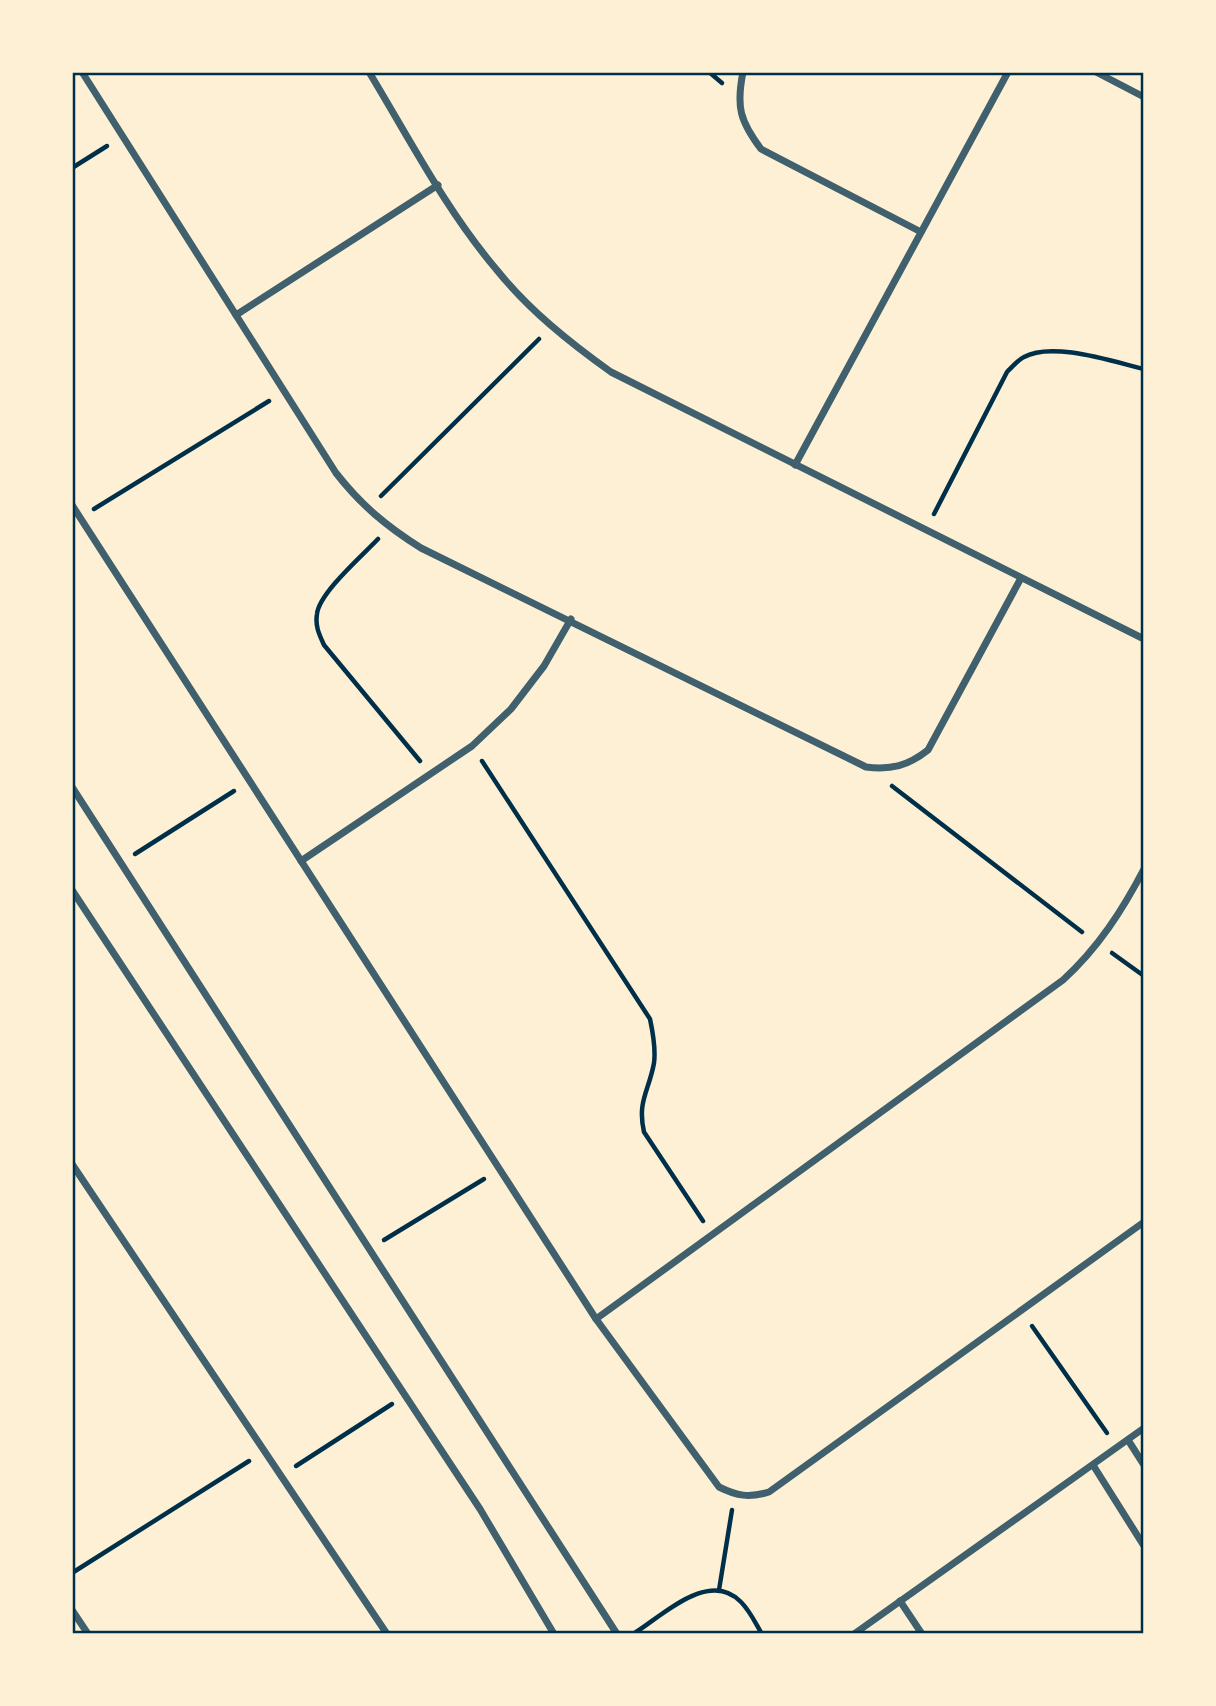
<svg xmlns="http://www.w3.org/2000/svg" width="1216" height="1706" viewBox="0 0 1216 1706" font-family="'Fira Sans Condensed',sans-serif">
<rect width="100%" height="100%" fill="#fdf0d5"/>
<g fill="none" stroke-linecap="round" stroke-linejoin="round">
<g stroke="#003049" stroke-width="4.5">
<path d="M709,72l13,11"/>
<path d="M72,168l35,-22"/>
<path d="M381,496l158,-157"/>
<path d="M94,509l175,-108"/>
<path d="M934,514l73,-142c5,-5 11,-12 17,-15 28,-16 90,5 120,12"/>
<path d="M378,539c-15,16 -59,54 -61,75 -2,12 2,20 7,31l96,116"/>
<path d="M482,761l168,258c3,14 6,29 4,44 -5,28 -17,38 -10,69l59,89"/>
<path d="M892,786l190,146"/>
<path d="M135,854l99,-63"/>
<path d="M1112,953l32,23"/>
<path d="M384,1240l100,-61"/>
<path d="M1032,1326l75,107"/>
<path d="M296,1466l96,-62"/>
<path d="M72,1573l177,-112"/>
<path d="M719,1590l13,-80"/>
<path d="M636,1632c27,-17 74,-63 105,-30 9,9 15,22 21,32"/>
</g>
<g stroke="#3f606c" stroke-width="7">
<path d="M82,72l254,401c25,32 50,53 85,75l445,219c25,3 42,-1 62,-17l93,-172"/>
<path d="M369,72c40,66 77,138 127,197 33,41 73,73 115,103l533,267"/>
<path d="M743,72c-7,35 -3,49 18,77l160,83"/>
<path d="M1096,72l48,25"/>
<path d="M236,315l202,-130"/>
<path d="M795,465l213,-393"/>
<path d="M72,505l524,814 123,168c18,9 30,11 50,5l375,-270"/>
<path d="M72,787l545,847"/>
<path d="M301,861l171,-115 39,-37 33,-43 27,-47"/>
<path d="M72,890l408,619 74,125"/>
<path d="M72,1164l315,470"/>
<path d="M596,1319l467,-339c35,-32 59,-69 81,-111"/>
<path d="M1128,1440l16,25"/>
<path d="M1093,1465l51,81"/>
<path d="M900,1601l22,33"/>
<path d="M72,1610l16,24"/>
<path d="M854,1634l290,-206"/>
</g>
</g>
<rect width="1216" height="1706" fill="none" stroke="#fdf0d5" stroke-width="147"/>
<rect x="74" y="74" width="1068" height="1558" fill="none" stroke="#003049" stroke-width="2.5"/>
</svg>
